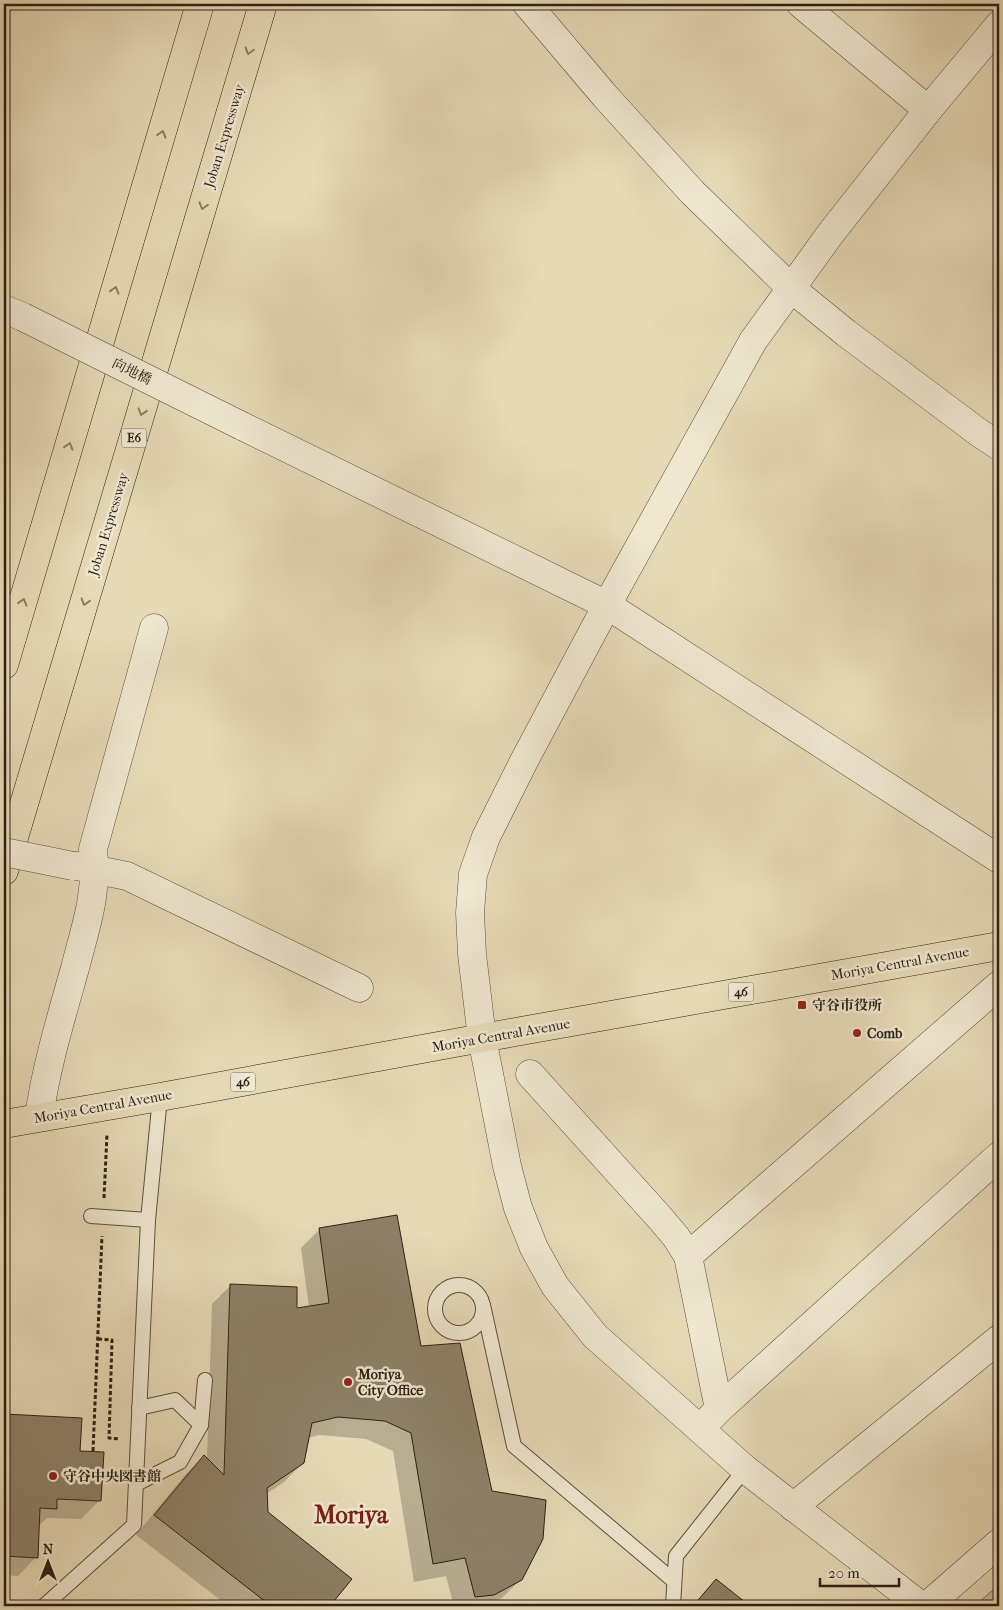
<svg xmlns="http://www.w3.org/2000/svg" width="1003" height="1610" viewBox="0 0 1003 1610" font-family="'IM FELL French Canon','Noto Serif JP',serif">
<defs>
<pattern id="forest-firs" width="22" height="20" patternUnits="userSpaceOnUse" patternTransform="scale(1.25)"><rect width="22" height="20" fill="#c7bb9a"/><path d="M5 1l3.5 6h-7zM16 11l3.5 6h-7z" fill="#aba084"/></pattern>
</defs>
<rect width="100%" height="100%" fill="#e6dab6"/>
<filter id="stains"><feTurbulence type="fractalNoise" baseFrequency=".004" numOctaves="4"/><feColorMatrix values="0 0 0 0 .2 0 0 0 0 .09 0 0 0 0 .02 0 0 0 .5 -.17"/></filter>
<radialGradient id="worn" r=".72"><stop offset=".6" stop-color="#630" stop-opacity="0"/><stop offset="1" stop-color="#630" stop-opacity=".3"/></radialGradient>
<path fill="url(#forest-firs)" stroke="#7a6e56" d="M999,1585v21h-22l2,-4z"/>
<g fill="#0003">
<path d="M320,1229l100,119 71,144 30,87 -19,19 -16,8h-32l-8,-30 -32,6 -21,-131 -27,-12 -47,-4 -11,3 -5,25 -19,19 -18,12v18l84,67 -22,27h-100l-92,-71 49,-60 19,-18 3,2 5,-155 19,-19 65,25 13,-2 -8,-60z"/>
<path d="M4,1415l77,4 -2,33 21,48 -19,19 -34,-1 -9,8 -2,31 -18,19 -14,-1z"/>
<path d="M717,1581l31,25h-55z"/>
</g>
<g fill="#8d8168" stroke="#2d2113">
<path d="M397,1215l24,131 39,-3 32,148 54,9 -3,39 -21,41 -28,15 -19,2 -10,-39 -32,6 -22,-131 -26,-12 -47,-4 -26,6 -8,40 -37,25 1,24 84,67 -22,27h-59l-117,-91 50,-60 20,20 6,-191 67,3v21l32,-5 -10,-75z"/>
<path d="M4,1414l78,4 -2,33 24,1 -3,49 -44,-2v10l-17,-1 -2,50 -34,-2z"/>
<path d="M716,1579l34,27h-57z"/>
</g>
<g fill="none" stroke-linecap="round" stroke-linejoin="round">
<g stroke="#5b4f3c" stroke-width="16">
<g id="service">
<path d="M91,1216l57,4"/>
<circle cx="459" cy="1309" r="24"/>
<path d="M483,1305l31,141 160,135"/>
<path d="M201,1425l4,-45"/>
<path d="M136,1484l44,-22 21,-37 -26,-25 -36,8"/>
<path d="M44,1606l90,-81 14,-305 12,-123"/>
<path d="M673,1606l3,-50 69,-87"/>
</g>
</g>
<g stroke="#5b4f3c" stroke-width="29">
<g id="minor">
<path d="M801,4l127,106"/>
<path d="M4,309l19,8"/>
<path d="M242,426l365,179 392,254"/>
<path d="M77,866l50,10 232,112"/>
<path d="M530,1074l130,144 16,19 12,19 31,153 -19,20"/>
<path d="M39,1117c7,-50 22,-99 36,-149 11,-43 23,-74 18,-119l61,-221"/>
<path d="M688,1256l311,-271"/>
<path d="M719,1409l280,-253"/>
<path d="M793,1507l206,-168"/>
<path d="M927,1606l72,-63"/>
</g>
</g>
<g stroke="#5b4f3c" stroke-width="29">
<g id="tertiary">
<path d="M527,4l78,92 87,96 100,97 54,44 132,99 21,14"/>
<path d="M921,1606l-176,-137 -150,-133 -40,-50 -21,-38 -16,-40 -11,-42 -25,-128 -10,-84 -2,-41 3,-39 13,-37 38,-76 83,-156 146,-264 78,-108 97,-123 71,-85"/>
</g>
</g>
<g stroke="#2d2113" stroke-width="29">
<path id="primary" d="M4,1124l156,-27 322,-59 517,-92"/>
</g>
<g stroke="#2d2113" stroke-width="29">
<g id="motorway">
<path d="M4,665l196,-661"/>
<path d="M4,871l259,-867"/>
</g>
</g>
<g stroke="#2d2113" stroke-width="3" stroke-dasharray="4 2.5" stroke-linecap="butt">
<path d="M104,1198l3,-64"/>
<path d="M98,1339l14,1 -3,98 11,1"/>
<path d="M93,1451l9,-215"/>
</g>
<use href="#service" stroke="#efe7d0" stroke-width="14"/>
<use href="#minor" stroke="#efe7d0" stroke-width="28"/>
<use href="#tertiary" stroke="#efe7d0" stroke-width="28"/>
<use href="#primary" stroke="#e6dab6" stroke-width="28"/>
<use href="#motorway" stroke="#e6dab6" stroke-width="28"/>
<g stroke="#5b4f3c" stroke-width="29" stroke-linecap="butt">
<g id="minor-bridge">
<path d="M23,317l219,109"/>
<path d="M4,852l69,14"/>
</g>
</g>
<use href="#minor-bridge" stroke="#efe7d0" stroke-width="28"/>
</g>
<defs><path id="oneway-chevron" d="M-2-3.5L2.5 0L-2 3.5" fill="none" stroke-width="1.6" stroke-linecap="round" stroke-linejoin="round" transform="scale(1.25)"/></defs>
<g stroke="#8a7e64">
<use href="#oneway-chevron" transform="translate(249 51) rotate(106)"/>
<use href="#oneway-chevron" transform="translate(162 134) rotate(-73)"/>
<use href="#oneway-chevron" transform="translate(203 206) rotate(107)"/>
<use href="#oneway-chevron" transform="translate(115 290) rotate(-73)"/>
<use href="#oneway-chevron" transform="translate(142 412) rotate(107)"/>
<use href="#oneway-chevron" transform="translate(69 446) rotate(-73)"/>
<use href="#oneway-chevron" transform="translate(23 602) rotate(-73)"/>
<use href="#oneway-chevron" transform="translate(85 602) rotate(107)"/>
</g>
<g fill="#8f2418" stroke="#efe7d0" stroke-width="2">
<rect x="797" y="1000" width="10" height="10" rx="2.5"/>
<circle cx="857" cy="1033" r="5"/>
<circle cx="348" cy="1382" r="5"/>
<circle cx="53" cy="1476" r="5"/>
</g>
<g text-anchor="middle" stroke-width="5" stroke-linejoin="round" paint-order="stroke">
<g fill="#efe7d0" stroke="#675c4c" stroke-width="1">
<rect x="121.5" y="428.5" width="25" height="19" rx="4"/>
<rect x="728.5" y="982.5" width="25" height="19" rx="4"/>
<rect x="230.5" y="1072.5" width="25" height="19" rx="4"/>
</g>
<g font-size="12" font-weight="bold" fill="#2d2113">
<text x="134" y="442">E6</text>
<text x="741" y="996">46</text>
<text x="243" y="1086">46</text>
</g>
<g font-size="14" fill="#2d2113" stroke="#efe7d0">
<text transform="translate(224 136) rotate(-73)" y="5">Joban Expressway</text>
<text transform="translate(132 371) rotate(26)" y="5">向地橋</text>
<text transform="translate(108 524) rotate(-73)" y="5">Joban Expressway</text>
<text transform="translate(900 963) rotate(-10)" y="5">Moriya Central Avenue</text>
<text transform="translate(501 1035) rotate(-10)" y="5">Moriya Central Avenue</text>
<text transform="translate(103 1106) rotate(-10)" y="5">Moriya Central Avenue</text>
</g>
<g font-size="14" font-weight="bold" fill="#2d2113" stroke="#efe7d0" text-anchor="start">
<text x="812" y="1010">守谷市役所</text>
<text x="867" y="1038">Comb</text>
<text x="358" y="1379">Moriya<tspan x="358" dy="16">City Office</tspan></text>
<text x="63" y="1481">守谷中央図書館</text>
</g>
<g font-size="24" font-weight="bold" fill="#7a1f14" stroke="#efe7d0">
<text x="351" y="1523">Moriya</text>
</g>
</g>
<rect width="1003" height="1610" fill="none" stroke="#e6dab6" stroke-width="20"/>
<rect x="5" y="5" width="993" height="1600" fill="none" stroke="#2d2113" stroke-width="2.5"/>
<rect x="10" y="10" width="983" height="1590" fill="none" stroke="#2d2113"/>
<g transform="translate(48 1562)" stroke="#efe7d0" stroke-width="4" paint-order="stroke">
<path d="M0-4L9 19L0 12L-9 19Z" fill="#2d2113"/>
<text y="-8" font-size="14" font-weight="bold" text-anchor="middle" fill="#2d2113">N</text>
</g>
<path d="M820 1578v8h79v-8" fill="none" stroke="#2d2113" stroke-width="2.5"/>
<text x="828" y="1578" font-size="15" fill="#2d2113" stroke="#efe7d0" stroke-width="4" paint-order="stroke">20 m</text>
<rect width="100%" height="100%" filter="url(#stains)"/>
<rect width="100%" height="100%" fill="url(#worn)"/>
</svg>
